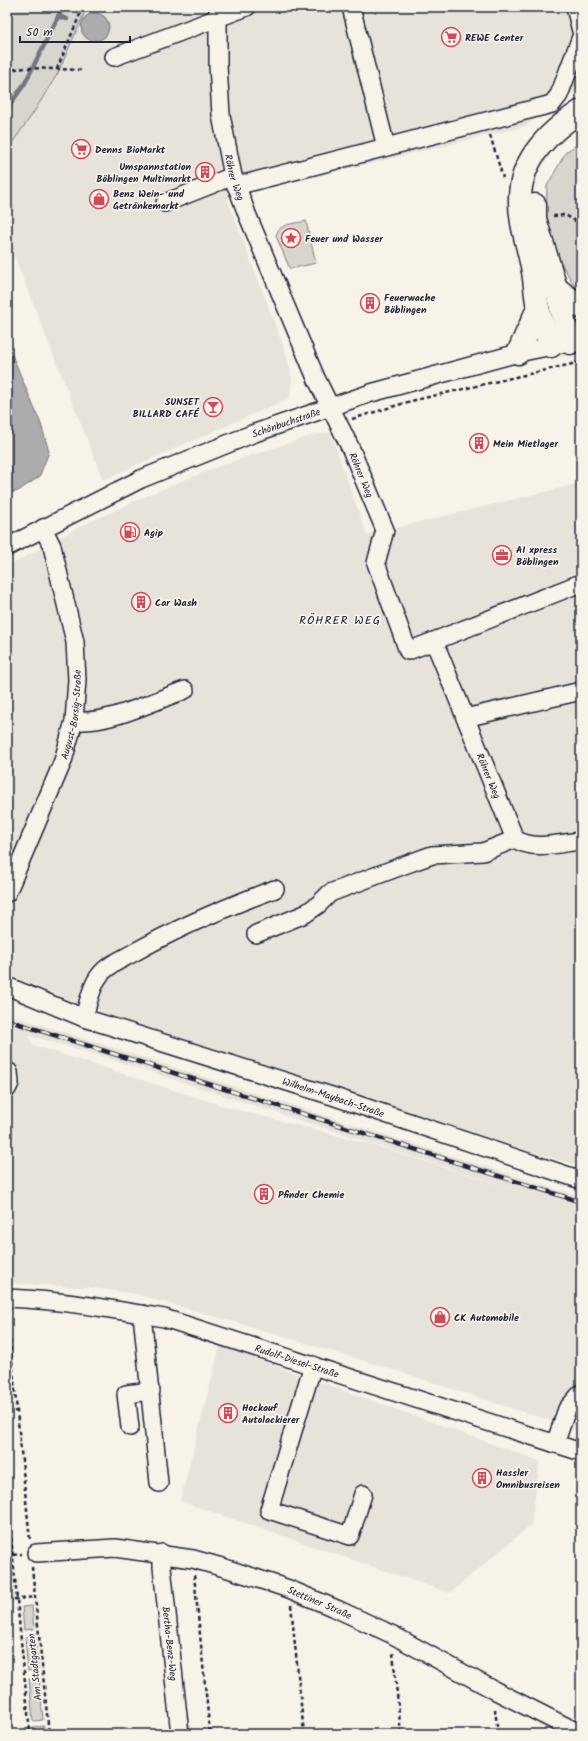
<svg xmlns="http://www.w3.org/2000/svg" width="588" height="1741" viewBox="0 0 588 1741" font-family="Kalam,sans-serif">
<rect width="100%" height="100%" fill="#f7f3e8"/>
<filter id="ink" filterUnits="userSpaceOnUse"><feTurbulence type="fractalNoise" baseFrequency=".025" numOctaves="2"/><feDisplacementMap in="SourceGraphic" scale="8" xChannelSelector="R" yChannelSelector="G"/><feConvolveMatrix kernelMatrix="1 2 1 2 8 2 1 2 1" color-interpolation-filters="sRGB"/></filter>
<g filter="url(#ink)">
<g fill="#e7e3db" fill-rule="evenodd">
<path d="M87,7h494v80l-55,39 -299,72 60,158 5,23 -2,19 -187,82 -96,-242v-88l25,-35 26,-42z"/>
<path d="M330,432l37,103 214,-52v683l-46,-13 -431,-139 -97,-40v-407l72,-40 76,-35 67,-27 89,-29z"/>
<path d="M7,1014l574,183v234l-174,-57 -165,-50 -106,-30 -42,-6 -87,-5zM28,1035l76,22 434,140 -168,-53 -143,-37 -194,-62z"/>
<path d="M220,1346l320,115 -9,64 -81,68 -270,-92z"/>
</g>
<g fill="#d8d5cf" stroke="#7d7c85">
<path d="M7,7h80l-29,66 -26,42 -25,35z"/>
<path d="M581,142v155l-21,-36 -14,-34 1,-41 19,-34z"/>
<path d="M306,221l10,42 -26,6 -14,-33c2,-13 19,-12 30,-15z"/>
<path d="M32,1606l2,23 -10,1 -2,-23z"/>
<path d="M35,1636l3,34 -10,1 -3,-34z"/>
<path d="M39,1678l4,42 -10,1 -4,-42z"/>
<path d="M44,1726v8h-10v-7z"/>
</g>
<g fill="#aeabad" stroke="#76747f">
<circle cx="95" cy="27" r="14"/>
<path d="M7,343l34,81 8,28 -10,25 -21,14 -11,3z"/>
</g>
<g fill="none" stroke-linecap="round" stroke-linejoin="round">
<g stroke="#76747f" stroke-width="4.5">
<path d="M58,16l9,3"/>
<path d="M7,109l18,-26 38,-76"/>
</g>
<g stroke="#22223b" stroke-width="20">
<g id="minor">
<path id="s1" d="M218,7v58l3,50 12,61 14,38 69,164 34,69 35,83 -9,33 32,88 26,-10 81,198c19,12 44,4 66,2"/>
<path d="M351,7l35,140"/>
<path d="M575,7l6,24"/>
<path d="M114,57l133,-50"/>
<path d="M236,186l316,-82 7,-9 22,-58"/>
<path d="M165,203l68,-27"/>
<path id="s2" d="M7,547l134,-68 111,-45 119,-41 147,-40 63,-13"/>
<path d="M434,641l147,-58"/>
<path d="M465,718l116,-27"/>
<path d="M74,721c35,3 77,-19 111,-31"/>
<path id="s3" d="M7,893l56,-132 11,-40 3,-41 -2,-38 -23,-96 -9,-18"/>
<path d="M256,934l49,-20 14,-10 11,-11 77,-29 25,-9 51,-3 32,-13"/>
<path id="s4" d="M7,986l77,32 248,78 249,84"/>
<path d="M84,1018c3,-12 8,-34 16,-43 7,-10 23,-16 33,-22 46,-26 93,-46 142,-64"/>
<path d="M7,1089l3,-6 -1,-11"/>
<path id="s5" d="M7,1298c53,2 105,11 157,20l417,134"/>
<path d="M142,1314l17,169"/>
<path d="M313,1365l-44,145 81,26 13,-42"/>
<path d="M130,1427l-4,-33 25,-3"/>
<path d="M555,1444l12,-35 14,-16"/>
<path id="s6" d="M36,1553l79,-5 78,11 32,9 64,21 50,21 52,24 103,56 87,44"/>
<path id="s7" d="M162,1553v14l18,167"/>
</g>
</g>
<g stroke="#22223b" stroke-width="25">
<g id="major">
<path d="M535,205v14l21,69 14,55"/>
<path d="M556,288l25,19"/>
<path d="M551,346c-5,-12 -10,-25 -13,-38 -3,-14 -3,-28 -6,-42 -5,-23 -13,-46 -12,-69 1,-39 30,-66 61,-86"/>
<path d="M518,353l20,-45"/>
</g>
</g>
<g stroke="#22223b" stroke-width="2.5" stroke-dasharray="4 3" stroke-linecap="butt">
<path d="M57,69l26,-62"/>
<path d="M7,70l19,-2 55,2"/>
<path d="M490,135l13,43"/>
<path d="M553,216l12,-1 16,9"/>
<path d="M352,419l59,-18 170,-39"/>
<path d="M7,1312l23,228"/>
<path d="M7,1412l10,-1"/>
<path d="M7,1496l23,238"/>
<path d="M13,1555l9,-1"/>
<path d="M32,1567l17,167"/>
<path d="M194,1575l16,159"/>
<path d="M7,1600l28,-3"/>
<path d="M291,1605l13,129"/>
<path d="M393,1653l8,81"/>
<path d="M495,1709l3,25"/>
</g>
<use href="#minor" stroke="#f7f3e8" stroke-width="17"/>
<use href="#major" stroke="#f7f3e8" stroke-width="22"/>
<g stroke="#22223b" stroke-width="4.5">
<path id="rail" d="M7,1020l574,182"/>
</g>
<use href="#rail" stroke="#f7f3e8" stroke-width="3" stroke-dasharray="9" stroke-linecap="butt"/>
</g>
</g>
<defs>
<g id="supermarket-ring" transform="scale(1)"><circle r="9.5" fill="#f7f3e8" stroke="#d1495b" stroke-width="1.5"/><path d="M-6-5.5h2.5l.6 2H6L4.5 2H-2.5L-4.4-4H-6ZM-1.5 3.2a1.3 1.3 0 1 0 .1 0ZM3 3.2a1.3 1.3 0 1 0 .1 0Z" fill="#d1495b"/></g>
<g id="building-ring" transform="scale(1)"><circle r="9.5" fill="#f7f3e8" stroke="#d1495b" stroke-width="1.5"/><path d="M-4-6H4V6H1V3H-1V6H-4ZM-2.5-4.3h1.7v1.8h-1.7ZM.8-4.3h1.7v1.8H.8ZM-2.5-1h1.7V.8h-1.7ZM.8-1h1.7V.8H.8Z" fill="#d1495b"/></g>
<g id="shop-ring" transform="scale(1)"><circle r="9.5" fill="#f7f3e8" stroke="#d1495b" stroke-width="1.5"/><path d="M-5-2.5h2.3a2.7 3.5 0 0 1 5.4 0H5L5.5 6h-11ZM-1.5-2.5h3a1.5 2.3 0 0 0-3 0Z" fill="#d1495b"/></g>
<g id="sight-ring" transform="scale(1)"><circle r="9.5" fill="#f7f3e8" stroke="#d1495b" stroke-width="1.5"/><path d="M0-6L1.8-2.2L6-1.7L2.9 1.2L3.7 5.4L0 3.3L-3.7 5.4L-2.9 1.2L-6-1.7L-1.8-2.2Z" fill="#d1495b"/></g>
<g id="bar-ring" transform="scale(1)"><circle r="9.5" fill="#f7f3e8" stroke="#d1495b" stroke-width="1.5"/><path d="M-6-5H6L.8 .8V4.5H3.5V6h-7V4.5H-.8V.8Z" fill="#d1495b"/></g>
<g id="fuel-ring" transform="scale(1)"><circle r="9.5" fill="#f7f3e8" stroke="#d1495b" stroke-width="1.5"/><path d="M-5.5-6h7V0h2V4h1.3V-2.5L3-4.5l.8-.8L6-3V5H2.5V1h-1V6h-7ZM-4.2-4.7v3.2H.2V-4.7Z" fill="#d1495b"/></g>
<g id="office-ring" transform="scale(1)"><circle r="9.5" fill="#f7f3e8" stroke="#d1495b" stroke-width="1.5"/><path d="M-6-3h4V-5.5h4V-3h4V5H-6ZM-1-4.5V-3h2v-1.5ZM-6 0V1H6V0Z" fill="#d1495b"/></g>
</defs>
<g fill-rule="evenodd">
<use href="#supermarket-ring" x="451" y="37"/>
<use href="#supermarket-ring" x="81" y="149"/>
<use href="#building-ring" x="205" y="172"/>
<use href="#shop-ring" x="99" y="199"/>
<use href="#sight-ring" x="291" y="238"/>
<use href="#building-ring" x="370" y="303"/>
<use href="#bar-ring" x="213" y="407"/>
<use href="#building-ring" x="479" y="443"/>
<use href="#fuel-ring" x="130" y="532"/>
<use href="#office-ring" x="502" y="555"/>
<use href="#building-ring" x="141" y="602"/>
<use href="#building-ring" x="264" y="1194"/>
<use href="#shop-ring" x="440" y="1317"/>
<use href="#building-ring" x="228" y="1413"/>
<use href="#building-ring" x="482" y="1478"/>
</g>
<g text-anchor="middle" stroke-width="3.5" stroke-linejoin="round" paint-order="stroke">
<g font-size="10" font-weight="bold" fill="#22223b" stroke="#f7f3e8" text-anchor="start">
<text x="465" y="41">REWE Center</text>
<text x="95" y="153">Denns BioMarkt</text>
<text x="191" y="170" text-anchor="end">Umspannstation<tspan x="191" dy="12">Böblingen Multimarkt</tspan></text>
<text x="113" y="197">Benz Wein- und<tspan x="113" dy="12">Getränkemarkt</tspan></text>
<text x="305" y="242">Feuer und Wasser</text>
<text x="384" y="301">Feuerwache<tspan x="384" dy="12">Böblingen</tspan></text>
<text x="199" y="405" text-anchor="end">SUNSET<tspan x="199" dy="12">BILLARD CAFÉ</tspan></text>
<text x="493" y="447">Mein Mietlager</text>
<text x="144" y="536">Agip</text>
<text x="516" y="553">AI xpress<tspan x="516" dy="12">Böblingen</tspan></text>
<text x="155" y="606">Car Wash</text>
<text x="278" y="1198">Pfinder Chemie</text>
<text x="454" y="1321">CK Automobile</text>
<text x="242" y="1411">Hockauf<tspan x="242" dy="12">Autolackierer</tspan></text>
<text x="496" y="1476">Hassler<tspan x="496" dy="12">Omnibusreisen</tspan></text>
</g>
<g font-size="10" fill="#22223b" stroke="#f7f3e8">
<text dy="4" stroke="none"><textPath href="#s1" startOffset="172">Röhrer Weg</textPath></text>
<text dy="4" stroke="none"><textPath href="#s2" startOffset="306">Schönbuchstraße</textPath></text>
<text dy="4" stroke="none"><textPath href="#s1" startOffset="496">Röhrer Weg</textPath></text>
<text dy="4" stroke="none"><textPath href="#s3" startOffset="191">August-Borsig-Straße</textPath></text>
<text dy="4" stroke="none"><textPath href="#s1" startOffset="857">Röhrer Weg</textPath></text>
<text dy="4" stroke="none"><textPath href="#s4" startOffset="345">Wilhelm-Maybach-Straße</textPath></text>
<text dy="4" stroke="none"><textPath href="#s5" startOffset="298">Rudolf-Diesel-Straße</textPath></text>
<text dy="4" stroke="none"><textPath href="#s6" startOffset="292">Stettiner Straße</textPath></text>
<text dy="4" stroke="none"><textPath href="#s7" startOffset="91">Bertha-Benz-Weg</textPath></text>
<text transform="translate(34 1667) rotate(-96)" y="4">Am Stadtgarten</text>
</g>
<g font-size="12" letter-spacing="1" fill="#22223b" stroke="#f7f3e8">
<text x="340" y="624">RÖHRER WEG</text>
</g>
</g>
<rect width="588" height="1741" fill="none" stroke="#f7f3e8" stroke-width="24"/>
<rect x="12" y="12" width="564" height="1717" fill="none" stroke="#22223b" stroke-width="1.5" filter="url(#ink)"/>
<path d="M20 36v6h110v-6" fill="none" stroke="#22223b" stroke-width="2"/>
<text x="26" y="36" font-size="12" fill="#22223b" stroke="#f7f3e8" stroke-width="3" paint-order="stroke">50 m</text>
</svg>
